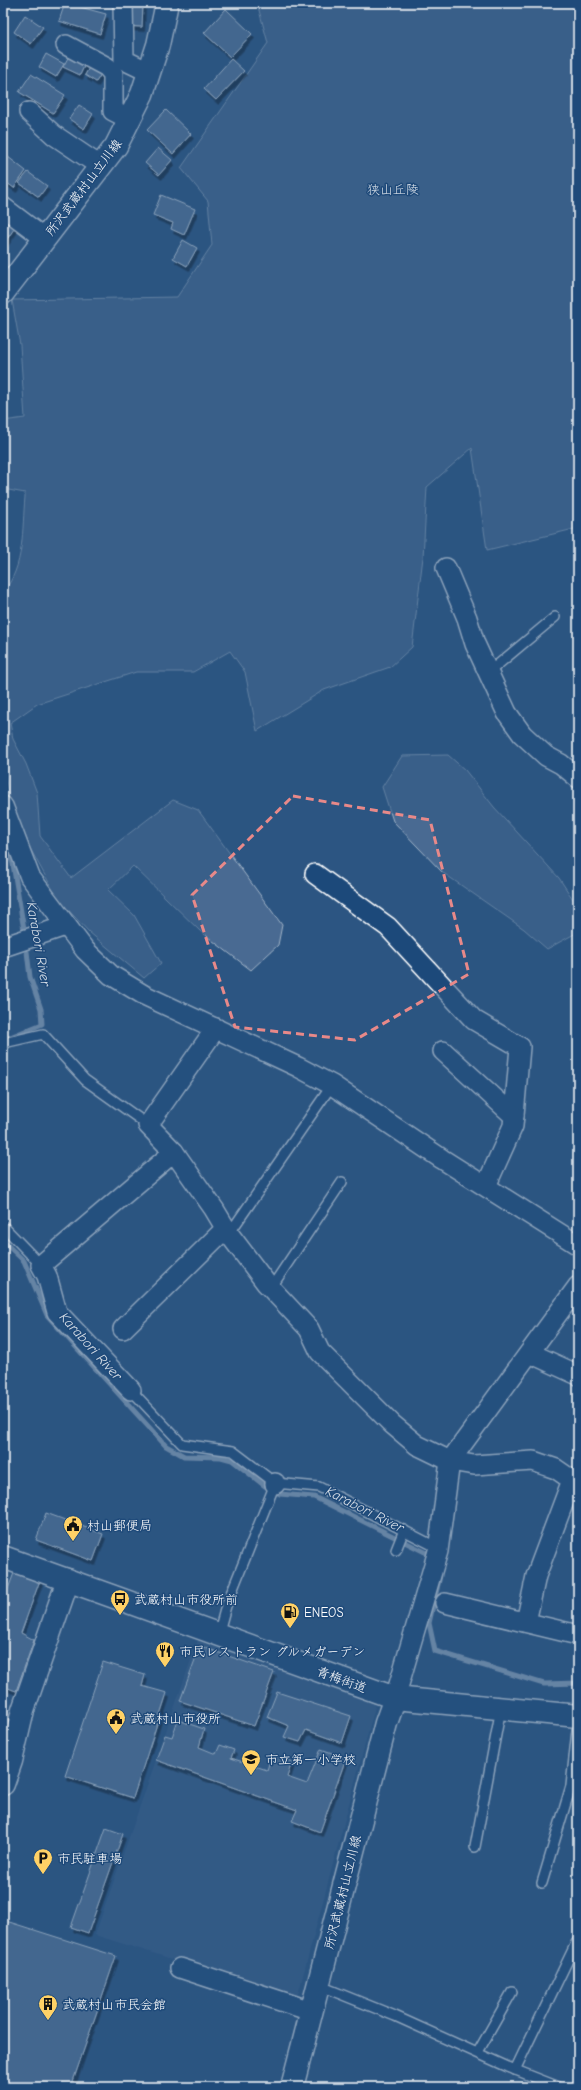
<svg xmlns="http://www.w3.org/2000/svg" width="581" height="2090" viewBox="0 0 581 2090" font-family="'Comic Neue','Klee One',sans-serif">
<defs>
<filter id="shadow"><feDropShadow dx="2.5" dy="4.5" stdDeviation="0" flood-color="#0009"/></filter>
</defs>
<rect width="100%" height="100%" fill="#2c5582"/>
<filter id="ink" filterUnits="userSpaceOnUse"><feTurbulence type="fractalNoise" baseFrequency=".025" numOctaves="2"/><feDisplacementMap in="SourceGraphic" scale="8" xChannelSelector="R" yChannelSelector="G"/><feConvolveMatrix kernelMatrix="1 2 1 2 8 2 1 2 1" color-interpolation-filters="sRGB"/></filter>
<g filter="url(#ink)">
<path fill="#3b618b" d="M199,1637l177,66 -79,295 -202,-63z"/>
<g fill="#486b92" stroke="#a4b5c8">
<path d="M257,3h321v525l-91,22 -15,-102 -45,39 -4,70 -11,90 -22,20 -66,23 -67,41 -12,-59 -15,-21 -37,21h-57l-99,32 -27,19 3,16 13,25 11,29 3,43 31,42 102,-78 25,10 84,115 -4,20 -27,25 -51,-39 -67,-65 -25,24 26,25 27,48 -17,15 -55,-46 -31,-33 -37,-67 -13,-39 -5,-33v-168c22,-25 19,-63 22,-95v-4l-22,-4v-68l22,-3 -5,-73 -8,-45 165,-3 35,-52 -4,-44 -27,-33 87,-125z"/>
<path d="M448,755l17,15 29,37 65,71 19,29v25l-31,17 -23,-20 -82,-57 -49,-51 -11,-34 20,-31z"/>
</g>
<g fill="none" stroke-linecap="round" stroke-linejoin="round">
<g stroke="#acbcce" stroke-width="5">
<path d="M8,850l5,14 12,72"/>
<path d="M3,1040l39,-16 -1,-15 -11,-32 -4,-34"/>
<path d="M3,1241l21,20 23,54 119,131 18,10 37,1 11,3 33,26 15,8 34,3 119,59"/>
<path d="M440,1576l-11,47 6,28 109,33 34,-1"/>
</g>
</g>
<g fill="#5e7c9f" stroke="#fff" filter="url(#shadow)">
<path d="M65,3l41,11 -6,20 -41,-13z"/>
<path d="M125,3h18l-1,24 -18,-1z"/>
<path d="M226,9l26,25 -22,23 -26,-24z"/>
<path d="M25,15l18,12 -12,17 -17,-12z"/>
<path d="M46,54l18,10 -8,13 -17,-10z"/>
<path d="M70,54l16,8 -6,13 -17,-8z"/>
<path d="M231,59l13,12 -28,29 -12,-11z"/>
<path d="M90,66l11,8 -5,8 -11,-7z"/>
<path d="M31,74l34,21 -12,18 -34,-21z"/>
<path d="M79,105l14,9 -9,15 -15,-10z"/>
<path d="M166,110l25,24 -18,20 -26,-24z"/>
<path d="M158,148l14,12 -13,15 -14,-12z"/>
<path d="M3,153l23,18 -12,17 -11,-8z"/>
<path d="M28,172l19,14 -8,11 -20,-14z"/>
<path d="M161,195l34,14 -11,26 -13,-6 2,-6 -20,-8z"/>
<path d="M3,217l13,9 -13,19z"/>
<path d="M183,240l14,8 -10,18 -14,-8z"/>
<path d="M46,1513l57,21 -10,27 -57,-21z"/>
<path d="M14,1573l26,7 -19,53 13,7 -18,51 -13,-5v-84z"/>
<path d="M200,1646l74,26 -20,54 -74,-25z"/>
<path d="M103,1662l42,13 -3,11 25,7 -34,105 -68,-22z"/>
<path d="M277,1692l74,24 -9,27 -36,-13 -6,12 -16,-5 5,-11 -22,-9z"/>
<path d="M178,1720l26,9 -5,18 17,7 4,-9 14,5 -3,8 36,12 5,-16 20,8 -5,15 20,7 14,-35 25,9 -26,74 -28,-11 5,-11 -141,-50 9,-25 7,2z"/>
<path d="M106,1828l17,6 -35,99 -17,-6z"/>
<path d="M3,1920l113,36 -45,131h-68z"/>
</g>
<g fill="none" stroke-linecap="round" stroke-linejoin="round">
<g stroke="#fff" stroke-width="12">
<g id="lane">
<path d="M489,672l66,-55"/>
<path d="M3,1045l5,-3 35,-8 42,46 63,45"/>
<path d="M3,1226l38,39"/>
<path d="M229,1234l103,-149"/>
<path d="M271,1288l71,-106"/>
<path d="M131,1390l51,54 51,7 42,32 44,4 119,61"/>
<path d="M396,1550l8,-20"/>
<path d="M218,1635l8,-29 49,-122"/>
<path d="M475,1847l26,-139"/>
<path d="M542,1883l29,-97 7,-65"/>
<path d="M318,1985l77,31 113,51 51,20"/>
<path d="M478,2052l34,-60"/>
<path d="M515,2070l63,-131"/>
</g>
</g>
<g stroke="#fff" stroke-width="22">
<g id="street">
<path d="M123,3l1,57 25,12"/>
<path d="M66,45l41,22 6,7v37l16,8"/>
<path d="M29,112l25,23 46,31"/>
<path d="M3,207l41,31"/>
<path d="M446,568l21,50 8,26 32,69 15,21 24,22 15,8 17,14"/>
<path d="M3,806l27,71 55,73 26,25 33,20 154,72 34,18 110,74 136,86"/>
<path d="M315,874l73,53 86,93 46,27 -7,79 -27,60"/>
<path d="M3,947l62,-21"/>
<path d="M216,1028l-68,97 26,27 40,57 15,25 37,49 43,46 11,23 72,72 25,21 33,16 24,4 59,-4 23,8 16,11 -36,96 -10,46"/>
<path d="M443,1051l71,65"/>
<path d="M123,1329l103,-101"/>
<path d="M530,1353l48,22"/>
<path d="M131,1390l-74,-78 -10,-36 -6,-11 133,-113"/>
<path d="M275,1484v-1"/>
<path d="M445,1603l133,32"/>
<path d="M395,1698l43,-147 12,-90 128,-175"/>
<path d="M180,1968l131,43"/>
</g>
</g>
<g stroke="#fff" stroke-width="25">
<path id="secondary" d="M3,1784l8,-23 12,-51 45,-130"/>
</g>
<g stroke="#fff" stroke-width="25">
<g id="primary">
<path d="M3,293l113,-147 26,-52 16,-49 9,-42"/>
<path d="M3,1557l392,141 183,18"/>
<path d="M292,2087l94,-364 9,-25"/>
</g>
</g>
<use href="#lane" stroke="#1f4a7a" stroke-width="9"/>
<use href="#street" stroke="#1f4a7a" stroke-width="19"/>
<use href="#secondary" stroke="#1f4a7a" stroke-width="22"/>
<use href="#primary" stroke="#1f4a7a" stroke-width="22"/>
</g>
</g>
<path d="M0 0H581V2090H0ZM293,796l137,24 39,154 -114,66 -120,-13 -43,-132z" fill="#2c5582" fill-opacity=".55" fill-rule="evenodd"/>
<path fill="none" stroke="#e88989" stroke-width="3" stroke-dasharray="8 5" stroke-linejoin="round" d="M293,796l137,24 39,154 -114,66 -120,-13 -43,-132z"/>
<defs>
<g id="civic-pin" transform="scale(1)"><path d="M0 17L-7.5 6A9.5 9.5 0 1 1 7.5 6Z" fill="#ffd166" stroke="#1f4a7a"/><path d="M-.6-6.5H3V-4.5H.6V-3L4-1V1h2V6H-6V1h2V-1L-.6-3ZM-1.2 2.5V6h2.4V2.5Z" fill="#111"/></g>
<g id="bus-pin" transform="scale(1)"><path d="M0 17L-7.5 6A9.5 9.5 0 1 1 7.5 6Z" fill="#ffd166" stroke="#1f4a7a"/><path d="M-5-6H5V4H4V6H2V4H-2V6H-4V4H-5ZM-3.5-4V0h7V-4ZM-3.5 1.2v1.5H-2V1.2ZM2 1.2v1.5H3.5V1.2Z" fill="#111"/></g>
<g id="fuel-pin" transform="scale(1)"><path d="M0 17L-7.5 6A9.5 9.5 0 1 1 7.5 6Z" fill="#ffd166" stroke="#1f4a7a"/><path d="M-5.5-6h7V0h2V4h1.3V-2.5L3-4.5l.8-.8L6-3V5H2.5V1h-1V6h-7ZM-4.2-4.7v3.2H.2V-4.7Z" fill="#111"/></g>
<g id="restaurant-pin" transform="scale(1)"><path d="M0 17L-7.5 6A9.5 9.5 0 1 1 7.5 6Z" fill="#ffd166" stroke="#1f4a7a"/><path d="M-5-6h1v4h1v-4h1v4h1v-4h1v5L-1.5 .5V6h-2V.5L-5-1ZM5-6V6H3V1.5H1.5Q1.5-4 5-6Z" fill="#111"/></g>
<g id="school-pin" transform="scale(1)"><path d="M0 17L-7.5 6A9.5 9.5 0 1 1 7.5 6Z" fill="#ffd166" stroke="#1f4a7a"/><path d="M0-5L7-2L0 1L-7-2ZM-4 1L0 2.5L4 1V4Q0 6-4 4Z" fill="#111"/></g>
<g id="parking-pin" transform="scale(1)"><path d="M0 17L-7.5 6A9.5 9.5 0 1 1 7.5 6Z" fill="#ffd166" stroke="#1f4a7a"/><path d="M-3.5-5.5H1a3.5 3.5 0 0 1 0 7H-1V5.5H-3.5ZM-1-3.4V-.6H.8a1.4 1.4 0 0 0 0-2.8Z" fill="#111"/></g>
<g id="building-pin" transform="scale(1)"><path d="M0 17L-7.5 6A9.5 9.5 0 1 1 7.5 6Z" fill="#ffd166" stroke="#1f4a7a"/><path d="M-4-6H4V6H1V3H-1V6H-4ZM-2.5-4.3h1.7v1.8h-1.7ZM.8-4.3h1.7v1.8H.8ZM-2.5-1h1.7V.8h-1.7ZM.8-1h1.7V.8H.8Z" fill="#111"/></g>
</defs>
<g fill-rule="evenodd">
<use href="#civic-pin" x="73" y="1525"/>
<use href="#bus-pin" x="120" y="1599"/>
<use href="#fuel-pin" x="290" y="1612"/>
<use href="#restaurant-pin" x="165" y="1651"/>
<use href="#civic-pin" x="116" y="1718"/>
<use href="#school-pin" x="251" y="1759"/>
<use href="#parking-pin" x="43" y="1858"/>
<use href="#building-pin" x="48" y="2004"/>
</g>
<g text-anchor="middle" stroke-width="3" stroke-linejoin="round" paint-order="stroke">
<g font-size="13" fill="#fff" stroke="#1f4a7a">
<text transform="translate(83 187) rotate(-53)" y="5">所沢武蔵村山立川線</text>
<text transform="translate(342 1679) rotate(20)" y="5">青梅街道</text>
<text transform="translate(342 1892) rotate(-76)" y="5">所沢武蔵村山立川線</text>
</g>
<g font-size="13" fill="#dae1e9" stroke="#1f4a7a">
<text x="393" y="194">狭山丘陵</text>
</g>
<g font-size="13" fill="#fff" stroke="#1f4a7a" text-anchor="start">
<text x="87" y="1530">村山郵便局</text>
<text x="134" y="1604">武蔵村山市役所前</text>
<text x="304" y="1617">ENEOS</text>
<text x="179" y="1656">市民レストラン グルメガーデン</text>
<text x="130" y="1723">武蔵村山市役所</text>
<text x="265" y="1764">市立第一小学校</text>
<text x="57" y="1863">市民駐車場</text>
<text x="62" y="2009">武蔵村山市民会館</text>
</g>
<g font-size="14" font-style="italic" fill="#d5dde6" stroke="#1f4a7a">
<text transform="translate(39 944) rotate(80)" y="5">Karabori River</text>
<text transform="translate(91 1346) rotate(48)" y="5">Karabori River</text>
<text transform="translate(365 1509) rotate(27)" y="5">Karabori River</text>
</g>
</g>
<rect width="581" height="2090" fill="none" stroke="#1f4a7a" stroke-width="16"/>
<rect x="8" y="8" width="565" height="2074" fill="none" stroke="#fff" stroke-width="1.5" filter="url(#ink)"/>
</svg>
